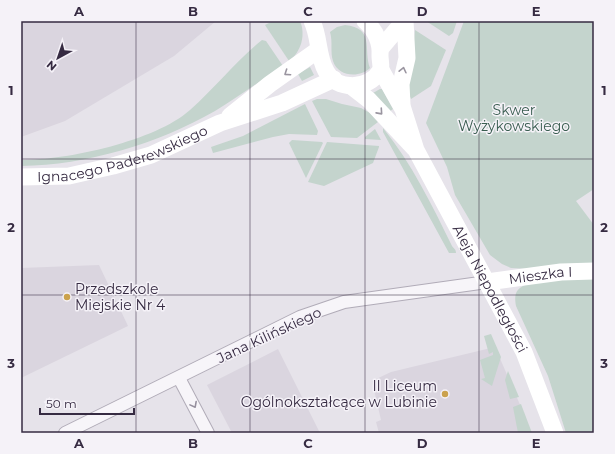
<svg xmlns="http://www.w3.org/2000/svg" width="615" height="454" viewBox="0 0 615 454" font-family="Montserrat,sans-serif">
<rect width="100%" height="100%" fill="#e6e3ea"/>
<g fill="#dad5df">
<path d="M21,21h195l-42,35 -109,65 -44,16z"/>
<path d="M99,265l29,61 -107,52v-110z"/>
<path d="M495,347l26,60 8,26h-150l-3,-11 5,-2 -9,-39 19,-9z"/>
<path d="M278,349l42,84h-88l-25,-48z"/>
</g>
<g fill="#c4d4cd">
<path d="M273,21h27c6,14 1,31 -11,40l-24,-36z"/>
<path d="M426,21h31l-4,12 -4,3z"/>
<path d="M464,21h130v168l-18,12 18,24v40l-64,4 -19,-1 -9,-4 -12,-9 -35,-60 -8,-28 -21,-44z"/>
<path d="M345,25c30,3 18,24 25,43 -10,10 -32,9 -37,-7 -3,-9 0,-19 -3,-29l7,-5z"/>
<path d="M415,30l31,20 -15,36 -20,13 -3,-7z"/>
<path d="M262,40l4,1 17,25c-23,15 -45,31 -68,45 -58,33 -128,54 -194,55v-6c47,0 134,-19 169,-50 25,-22 46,-49 72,-70z"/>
<path d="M310,67l4,8 -12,6 -4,-7z"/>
<path d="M380,89h2l11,20 -4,3 -16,-19z"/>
<path d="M317,99h9l16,5 19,4 9,5 8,9 -21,16 -26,-1 -19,-36z"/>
<path d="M305,104l13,27 -1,4 -28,-1 -16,3 -60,16 -2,-6 32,-11z"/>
<path d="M383,128c29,36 49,77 69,118 2,3 4,3 4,7h-7l-66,-121z"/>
<path d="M375,129l6,11 -16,-1v-2z"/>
<path d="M292,140l30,2 1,1 -17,35 -17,-35z"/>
<path d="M327,142l52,4v1l-6,16 -49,23 -16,-4z"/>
<path d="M588,277l6,1v155h-28l-18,-57 -32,-70c-1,-6 -2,-14 4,-18 12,-10 51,-9 68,-11z"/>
<path d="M491,334l10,23 -9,29 -11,-7 4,-1 -5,-18 13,-5v-3l-4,2 -5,-18z"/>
<path d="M508,371l11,26 -9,2 -5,-19z"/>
<path d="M521,404l11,29h-14l-5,-26z"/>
</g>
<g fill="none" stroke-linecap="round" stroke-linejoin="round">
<g stroke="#b1acb8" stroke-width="14">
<g id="street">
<path d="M179,378l29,55"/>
<path d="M65,433l235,-116 44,-15 143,-20"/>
</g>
</g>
<use href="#street" stroke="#f7f5f9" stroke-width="12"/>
<g stroke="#fff" stroke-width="17">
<path d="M312,21c8,17 5,34 14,50 10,20 43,19 54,0 2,-4 0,-10 0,-15 1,-14 -5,-26 -15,-35"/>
<path d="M381,48l23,-27"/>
<path id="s1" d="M381,70l22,39 13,41 108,202 31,81"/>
<path d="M351,86l18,14 45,48"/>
<path d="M402,105l-1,-21 6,-26 -2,-37"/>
<path d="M230,116l40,-32 48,-34"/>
<path id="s2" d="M21,177l48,-1 44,-10 38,-11 69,-32 62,-20 52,-24"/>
<path id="s3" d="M487,282l74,-10 33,-1"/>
</g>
</g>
<defs><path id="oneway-chevron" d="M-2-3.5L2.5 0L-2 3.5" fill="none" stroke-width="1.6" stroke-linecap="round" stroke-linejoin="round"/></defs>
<g stroke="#9a95a0">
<use href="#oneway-chevron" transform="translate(403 70) rotate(-77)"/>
<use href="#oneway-chevron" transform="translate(287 73) rotate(146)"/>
<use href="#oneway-chevron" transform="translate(380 112) rotate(48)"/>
</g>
<use stroke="#96909e" href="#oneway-chevron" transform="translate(194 405) rotate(62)"/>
<path fill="none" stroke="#362b42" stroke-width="1" stroke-opacity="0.55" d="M136,21v412M250,21v412M365,21v412M479,21v412M21,159h573M21,295h573"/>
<g fill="#cba24d" stroke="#f5f2f8" stroke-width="1.5">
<circle cx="67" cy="297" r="4"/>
<circle cx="445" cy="394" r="4"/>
</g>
<g text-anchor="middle" stroke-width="3" stroke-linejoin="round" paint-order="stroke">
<g font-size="14" fill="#395d50" stroke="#f5f2f8">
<text x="514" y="115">Skwer<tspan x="514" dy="16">Wyżykowskiego</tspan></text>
</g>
<g font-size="14" fill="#362b42" stroke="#f5f2f8">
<text dy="5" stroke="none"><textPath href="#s2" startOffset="105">Ignacego Paderewskiego</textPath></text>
<text dy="5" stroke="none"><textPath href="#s3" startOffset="54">Mieszka I</textPath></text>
<text dy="5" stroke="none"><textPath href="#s1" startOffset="245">Aleja Niepodległości</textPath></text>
<text transform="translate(269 335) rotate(-25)" y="5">Jana Kilińskiego</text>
</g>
<g font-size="14" fill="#362b42" stroke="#f5f2f8" text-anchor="start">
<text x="75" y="294">Przedszkole<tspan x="75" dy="16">Miejskie Nr 4</tspan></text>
<text x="437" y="391" text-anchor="end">II Liceum<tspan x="437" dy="16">Ogólnokształcące w Lubinie</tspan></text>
</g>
</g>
<rect width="615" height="454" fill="none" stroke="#f5f2f8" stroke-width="44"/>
<g transform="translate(58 58) rotate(220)" stroke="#f5f2f8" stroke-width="3" paint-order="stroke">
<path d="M0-3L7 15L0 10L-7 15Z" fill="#362b42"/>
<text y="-6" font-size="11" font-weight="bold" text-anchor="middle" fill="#362b42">N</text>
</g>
<path d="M40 408v6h94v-6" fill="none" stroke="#362b42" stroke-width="2"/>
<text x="46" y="408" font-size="12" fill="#362b42" stroke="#f5f2f8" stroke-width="3" paint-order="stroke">50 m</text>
<rect x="22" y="22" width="571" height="410" fill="none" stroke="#362b42" stroke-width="1.5"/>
<g font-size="13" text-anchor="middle" font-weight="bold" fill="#362b42">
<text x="79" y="16">A</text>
<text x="193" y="16">B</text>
<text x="308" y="16">C</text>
<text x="422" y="16">D</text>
<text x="536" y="16">E</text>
<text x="11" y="95">1</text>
<text x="604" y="95">1</text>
<text x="11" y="232">2</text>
<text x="604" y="232">2</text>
<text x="11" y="368">3</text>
<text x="604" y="368">3</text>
<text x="79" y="448">A</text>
<text x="193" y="448">B</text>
<text x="308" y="448">C</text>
<text x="422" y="448">D</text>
<text x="536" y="448">E</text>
</g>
</svg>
